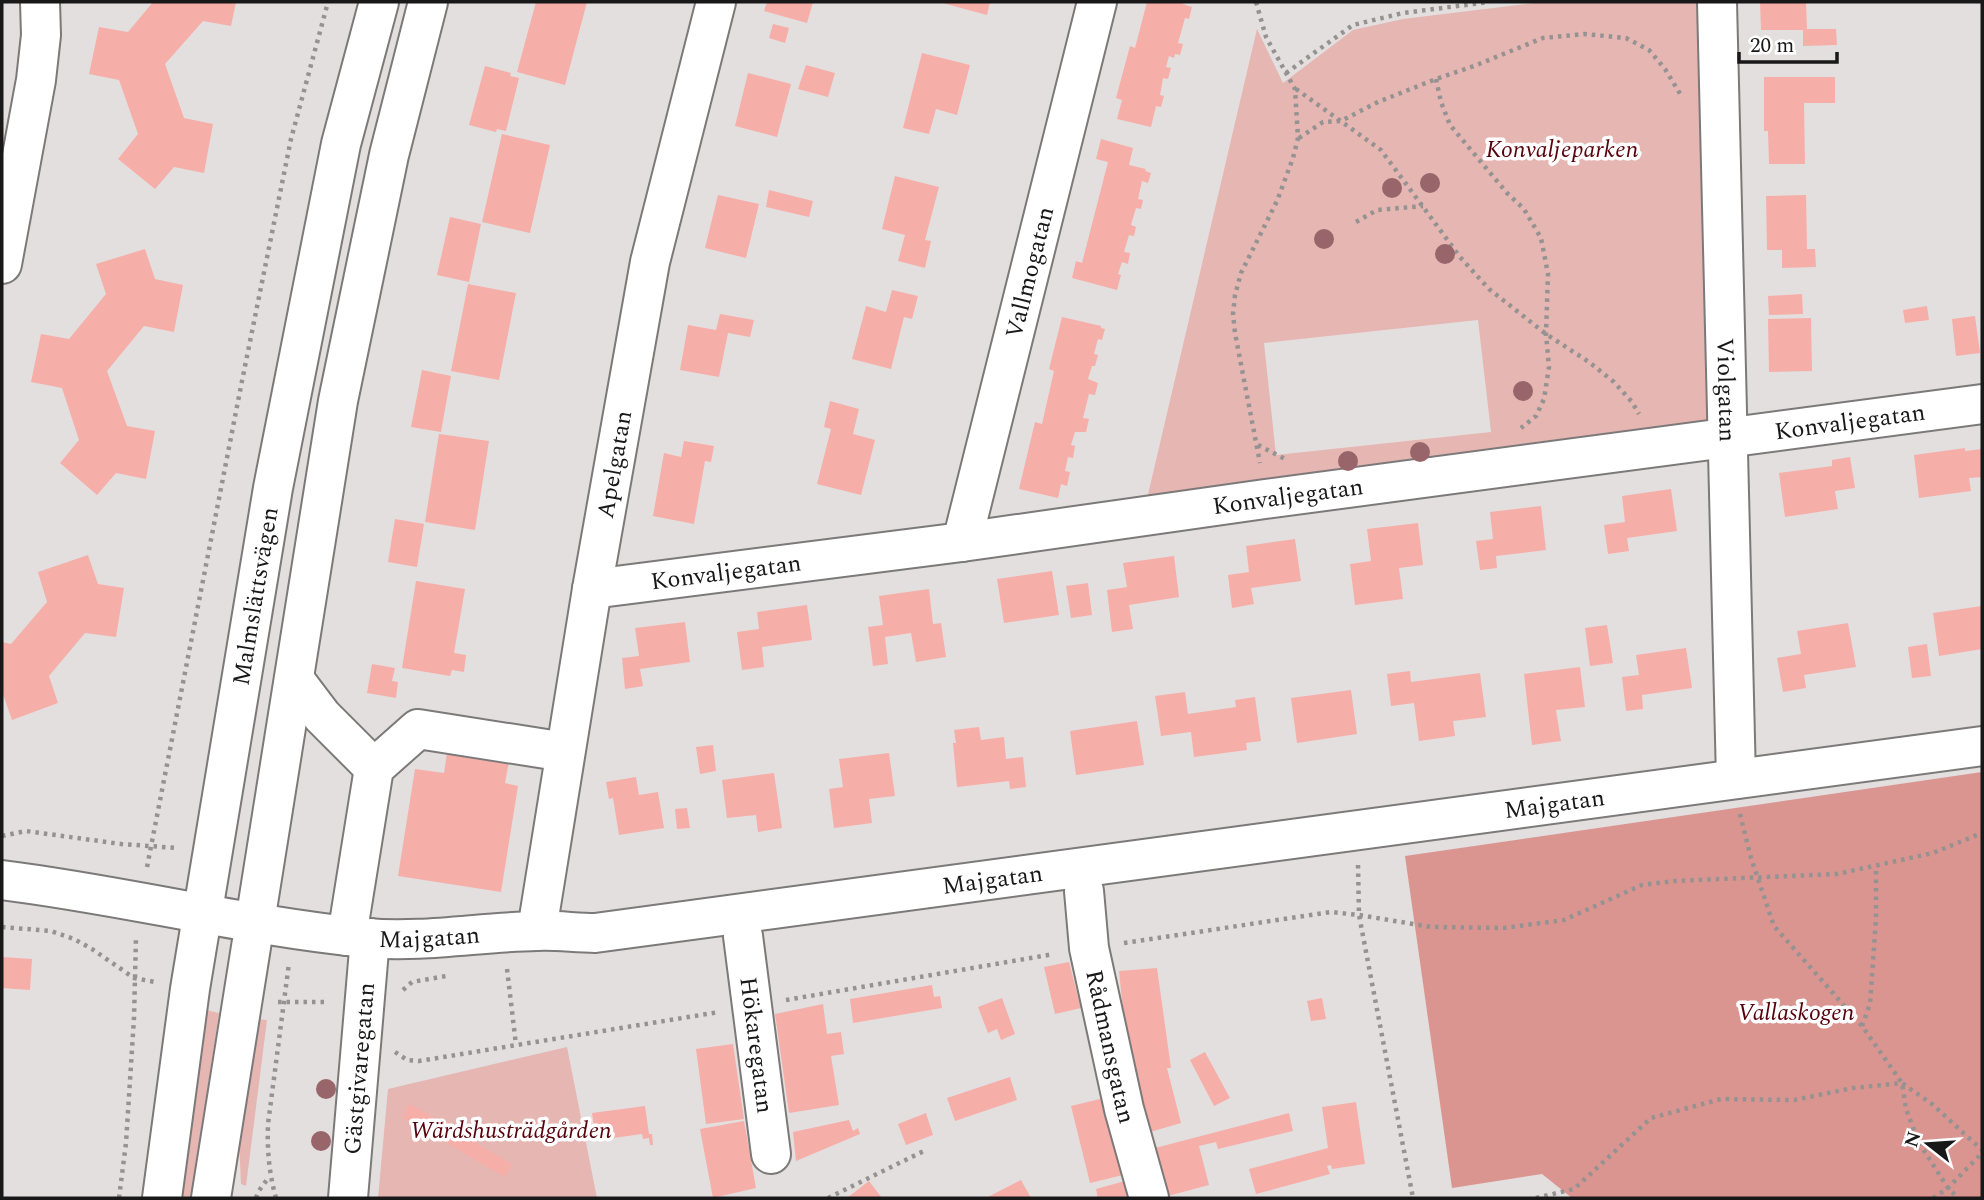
<svg xmlns="http://www.w3.org/2000/svg" width="1984" height="1200" viewBox="0 0 1984 1200" font-family="Spectral,serif">
<rect width="100%" height="100%" fill="#e3dfdf"/>
<g fill="#e6b6b2" fill-rule="evenodd">
<path d="M1543,2h163l8,428 -568,73 111,-474 26,54 70,-53 50,-11zM1478,320l13,112 -215,23 -12,-112z"/>
<path d="M206,1010l13,3 -28,185h-12z"/>
<path d="M255,1019l12,1 -21,166 -5,-2 -2,-45z"/>
<path d="M567,1047l30,151h-219l10,-109z"/>
</g>
<path fill="#db9590" d="M1982,772v426h-410l-30,-24 -90,14 -47,-332z"/>
<g fill="#f6aea9">
<path d="M153,2h83l-5,24 -28,-5 -38,43 19,54 29,6 -9,49 -30,-6 -19,22 -37,-30 20,-25 -19,-54 -30,-6 10,-47 29,5z"/>
<path d="M536,2h51l-22,83 -48,-13z"/>
<path d="M767,2h46l-6,21 -43,-12z"/>
<path d="M939,2h51l-3,13z"/>
<path d="M1147,2h36v2l9,3 -3,12 -4,-1 -7,25 5,1 -3,11 -5,-1 -1,4 -5,-2 -3,11 5,1 -3,11 -5,-1 -3,17 4,1 -3,11 -5,-1 -5,21 -34,-8 5,-19 -6,-2 14,-52 5,2z"/>
<path d="M1760,2h46l1,27h29l1,16 -34,1v-16h-42z"/>
<path d="M773,24l16,4 -4,15 -16,-5z"/>
<path d="M922,53l48,12 -13,50 -21,-6 -7,25 -26,-6z"/>
<path d="M806,65l29,8 -7,24 -30,-8z"/>
<path d="M485,66l26,7 -1,3 9,2 -13,53 -9,-2 -1,3 -27,-7z"/>
<path d="M748,73l43,11 -14,53 -42,-11z"/>
<path d="M1764,77h71v26h-31l1,61h-36l-1,-33h-4z"/>
<path d="M502,134l48,11 -20,88 -48,-11z"/>
<path d="M1101,139l32,9 -4,17 17,4 -1,2 6,2 -3,10 -6,-2 -4,18 5,1 -2,9 -5,-1 -5,17 5,2 -2,9 -5,-1 -5,17 6,1 -2,11 -6,-2 -4,12 3,1 -4,15 -45,-12 4,-17 6,2 26,-101 -12,-3z"/>
<path d="M895,176l44,11 -14,53 6,1 -6,27 -27,-7 7,-26 -23,-6z"/>
<path d="M769,190l44,11 -4,16 -43,-10z"/>
<path d="M718,195l41,9 -13,54 -41,-10z"/>
<path d="M1806,195l1,54h8l1,18 -34,1v-18h-15l-1,-54z"/>
<path d="M450,217l31,7 -12,58 -32,-7z"/>
<path d="M145,249l10,30 28,6 -9,47 -30,-6 -37,45 20,55 28,5 -9,48 -30,-6 -19,22 -37,-32 19,-23 -17,-52 -31,-6 10,-48 28,5 37,-45 -10,-30z"/>
<path d="M468,284l48,9 -17,87 -48,-9z"/>
<path d="M892,290l26,6 -6,23 -8,-2 -13,52 -39,-10 14,-53 20,6z"/>
<path d="M1802,294l1,20 -34,1 -1,-19z"/>
<path d="M1927,306l2,14 -24,3 -2,-13z"/>
<path d="M720,314l34,6 -4,17 -22,-4 -9,44 -39,-7 8,-45 28,5z"/>
<path d="M1975,316l5,37 -24,3 -4,-37z"/>
<path d="M1062,317l39,9v2l4,1 -3,11 -4,-1 -4,15 4,1 -3,11h-3l-4,13 10,4 -3,12 -6,-1 -6,24 6,1 -3,13h-11l-4,13 4,1 -2,12 -5,-1 -3,14 5,1 -3,14 -6,-2 -3,14 -39,-9 16,-67 7,2 12,-53 -5,-2z"/>
<path d="M1811,318l1,53 -43,1 -1,-53z"/>
<path d="M422,370l29,6 -10,56 -30,-5z"/>
<path d="M830,401l29,8 -6,25 22,6 -14,55 -44,-11 14,-55 -7,-2z"/>
<path d="M439,434l50,7 -14,89 -50,-8z"/>
<path d="M684,441l30,5 -3,16 -6,-1 -11,63 -41,-8 11,-63 17,4z"/>
<path d="M1965,448v3l17,-2v28l-13,1 2,13 -52,7 -5,-43z"/>
<path d="M1850,457l5,31 -20,3 3,18 -53,8 -6,-44 53,-7v-6z"/>
<path d="M1671,489l6,42 -50,7 2,13 -21,3 -4,-29 21,-3 -3,-26z"/>
<path d="M1541,506l5,44 -50,6 1,12 -17,2 -4,-29 17,-2 -3,-27z"/>
<path d="M395,519l29,5 -7,43 -29,-5z"/>
<path d="M1418,523l5,42 -24,3 4,31 -48,6 -5,-41 21,-3 -4,-32z"/>
<path d="M1295,539l6,42 -50,7 3,16 -22,4 -4,-33 21,-3 -3,-26z"/>
<path d="M88,555l10,29 26,4 -8,49 -31,-4 -36,43 9,27 -46,17 -10,-29v-49l9,2 36,-42 -9,-30z"/>
<path d="M1174,556l5,41 -50,8 4,24 -21,3 -5,-42 20,-3 -4,-24z"/>
<path d="M1052,571l7,44 -55,8 -7,-44z"/>
<path d="M416,581l49,8 -11,64 12,2 -2,17 -12,-2 -2,6 -48,-8z"/>
<path d="M1088,583l4,32 -21,3 -5,-32z"/>
<path d="M929,589l4,35 8,-1 5,34 -30,5 -5,-29 -26,4 3,27 -15,2 -5,-39 15,-2 -4,-29z"/>
<path d="M807,605l5,35 -50,7 2,20 -22,3 -5,-38 22,-3 -2,-17z"/>
<path d="M1982,606v43l-43,7 -6,-43z"/>
<path d="M685,622l5,40 -50,7 3,17 -18,3 -3,-31 17,-2 -4,-28z"/>
<path d="M1848,623l8,44 -52,8 2,13 -23,4 -6,-34 24,-4 -4,-23z"/>
<path d="M1607,625l6,38 -23,3 -5,-38z"/>
<path d="M1927,644l4,32 -19,2 -4,-31z"/>
<path d="M1686,648l6,40 -50,7 1,14 -17,2 -4,-34 17,-2 -3,-20z"/>
<path d="M372,664l23,4 -3,13 6,1 -2,16 -29,-5z"/>
<path d="M1580,667l5,40 -29,3 5,31 -29,4 -8,-71z"/>
<path d="M1410,671l1,11 69,-9 6,44 -33,4 2,15 -36,5 -5,-38 -23,3 -4,-32z"/>
<path d="M1351,690l6,44 -60,9 -6,-45z"/>
<path d="M1185,692l3,22 48,-7 -1,-7 20,-3 6,44 -15,2 1,7 -53,7 -3,-25 -30,4 -6,-40z"/>
<path d="M1137,721l7,44 -68,10 -6,-44z"/>
<path d="M979,727l2,13 23,-3 2,22 17,-2 3,30 -16,2 -1,-8 -52,6 -4,-44h3l-2,-13z"/>
<path d="M713,745l3,26 -16,3 -4,-27z"/>
<path d="M448,746l62,10 -5,27 13,3 -17,106 -103,-16 17,-107 29,4z"/>
<path d="M889,753l6,43 -26,3 3,24 -38,5 -5,-39 14,-2 -4,-28z"/>
<path d="M774,773l8,55 -24,4 -2,-17 -29,3 -5,-38z"/>
<path d="M636,777l3,18 19,-3 6,36 -45,7 -6,-37 -4,1 -3,-17z"/>
<path d="M687,808l3,20 -13,1 -2,-20z"/>
<path d="M2,957l30,2 -2,31 -28,-2z"/>
<path d="M1069,962l12,46 -26,6 -11,-47z"/>
<path d="M1157,968l14,100h-4l14,55 -31,9 -14,-60h-2l-10,-52 -5,-49z"/>
<path d="M932,985l2,12 6,-1 2,12 -89,15 -3,-24z"/>
<path d="M1002,998l13,36 -14,6 -4,-11 -9,4 -10,-26z"/>
<path d="M1322,998l4,21 -15,2 -4,-20z"/>
<path d="M823,1004l4,30 14,-2 3,22 -13,2 8,49 -50,8 -14,-99z"/>
<path d="M733,1044l11,75 -38,5 -10,-75z"/>
<path d="M1205,1052l25,46 -16,8 -24,-46z"/>
<path d="M1010,1077l7,23 -62,21 -8,-23z"/>
<path d="M1104,1098l19,77 -33,8 -19,-77z"/>
<path d="M1356,1102l9,62 -33,5 -1,-4 -4,1 3,8 -74,20 -7,-25 79,-21 -6,-41z"/>
<path d="M410,1104l102,60 -7,13 -103,-60z"/>
<path d="M645,1106l4,28h3l1,11h-3l-1,-7 -6,1 -1,-5 -50,7 -1,-8h4l-3,-20z"/>
<path d="M926,1113l7,22 -27,10 -8,-21z"/>
<path d="M1289,1113l4,18 -75,18 -2,-7 -17,4 10,39 -41,11 -13,-48z"/>
<path d="M849,1120l4,11 5,-3 2,6 -64,27 -3,-29z"/>
<path d="M744,1121l12,67 -43,10 -13,-69z"/>
<path d="M1021,1180l10,18h-45z"/>
<path d="M869,1181l13,17h-35z"/>
<path d="M1125,1181l4,17h-31l-2,-9z"/>
</g>
<g fill="none" stroke-linecap="round" stroke-linejoin="round">
<g stroke="#7c7979" stroke-width="42">
<g id="minor">
<path id="s1" d="M1717,2l19,777"/>
<path d="M2,264l34,-184 5,-45 -1,-33"/>
<path id="s2" d="M962,542l135,-540"/>
<path id="s3" d="M592,589l370,-47 303,-43 717,-95"/>
<path d="M294,679l28,37 52,52"/>
<path id="s4" d="M2,880c122,15 242,46 364,58 57,5 114,-6 171,-7 19,-1 39,2 58,2l1387,-187"/>
<path id="s5" d="M1084,891l5,57 35,161 25,89"/>
<path id="s6" d="M537,930l55,-341 58,-327 66,-260"/>
<path d="M347,936l27,-168 44,-39 147,23"/>
<path id="s7" d="M743,936l28,218"/>
<path id="s8" d="M348,1198l22,-260"/>
</g>
</g>
<g stroke="#7c7979" stroke-width="42">
<g id="major">
<path id="s9" d="M162,1198l28,-209 83,-501 68,-344 38,-142"/>
<path d="M211,1198l127,-797 51,-246 39,-153"/>
</g>
</g>
<g stroke="#959292" stroke-width="4.5" stroke-dasharray="3.5 5" stroke-linecap="butt">
<path d="M1256,2l10,35 29,52 3,49 -5,20 -16,43 -36,72 -6,22 -2,19 2,19 25,130"/>
<path d="M1286,73l67,-48 50,-12 86,-11"/>
<path d="M1436,79l5,23 9,23 57,68 17,16 17,29 7,36 -2,60 3,33 -5,32 -8,17 -15,12"/>
<path d="M1296,89l85,61 79,107 29,32 57,45 43,28 25,20 18,20 7,12"/>
<path d="M1299,138l24,-16 18,-1 37,-19 58,-23 38,-13 69,-28 41,-4 42,4 23,12 16,19 17,28"/>
<path d="M1356,222l21,-12 46,-4"/>
<path d="M1258,445l27,14"/>
<path d="M1740,814l11,44 23,68 88,100 40,57 4,26 13,34 29,45 10,10"/>
<path d="M2,836l24,-5 95,13 56,4"/>
<path d="M1358,865l1,50 54,283"/>
<path d="M147,867l94,-481 50,-247 37,-137"/>
<path d="M2,927l49,4 23,8 18,10 42,29 21,4"/>
<path d="M1124,943l207,-31 28,3 72,12 73,1 60,-8 78,-35 32,-4 163,-7 96,-21 49,-20"/>
<path d="M507,969l9,76"/>
<path d="M403,990l9,-8 34,-6"/>
<path d="M786,1000l268,-46"/>
<path d="M278,1002h51"/>
<path d="M1862,1026l8,-22 6,-85v-53"/>
<path d="M395,1052l12,8 12,1 300,-49"/>
<path d="M119,1198l7,-55 8,-125 2,-81"/>
<path d="M256,1198l2,-6 11,-15"/>
<path d="M276,1198c-7,-25 -9,-48 -8,-74l21,-161"/>
<path d="M828,1198l98,-48"/>
<path d="M1536,1198l38,-9 77,-71 70,-19 73,1 59,-12 49,-5 30,21 50,46"/>
<path d="M1933,1198l15,-10 34,-35"/>
</g>
<use href="#minor" stroke="#fff" stroke-width="38"/>
<use href="#major" stroke="#fff" stroke-width="38"/>
</g>
<g fill="#97656a">
<circle cx="1430" cy="183" r="10"/>
<circle cx="1392" cy="188" r="10"/>
<circle cx="1324" cy="239" r="10"/>
<circle cx="1445" cy="254" r="10"/>
<circle cx="1523" cy="391" r="10"/>
<circle cx="1420" cy="452" r="10"/>
<circle cx="1348" cy="461" r="10"/>
<circle cx="326" cy="1089" r="10"/>
<circle cx="321" cy="1141" r="10"/>
</g>
<g text-anchor="middle" stroke-width="7" stroke-linejoin="round" paint-order="stroke">
<g font-size="24" font-style="italic" fill="#58020b" stroke="#fff">
<text x="1562" y="157">Konvaljeparken</text>
<text x="1796" y="1020">Vallaskogen</text>
<text x="511" y="1138">Wärdshusträdgården</text>
</g>
<g font-size="24" fill="#191818" stroke="#fff">
<text dy="8" stroke="none"><textPath href="#s2" startOffset="278">Vallmogatan</textPath></text>
<text dy="8" stroke="none"><textPath href="#s1" startOffset="388">Violgatan</textPath></text>
<text dy="8" stroke="none"><textPath href="#s3" startOffset="1269">Konvaljegatan</textPath></text>
<text dy="8" stroke="none"><textPath href="#s6" startOffset="472">Apelgatan</textPath></text>
<text dy="8" stroke="none"><textPath href="#s3" startOffset="702">Konvaljegatan</textPath></text>
<text dy="8" stroke="none"><textPath href="#s3" startOffset="135">Konvaljegatan</textPath></text>
<text dy="8" stroke="none"><textPath href="#s9" startOffset="609">Malmslättsvägen</textPath></text>
<text dy="8" stroke="none"><textPath href="#s4" startOffset="1566">Majgatan</textPath></text>
<text dy="8" stroke="none"><textPath href="#s4" startOffset="999">Majgatan</textPath></text>
<text dy="8" stroke="none"><textPath href="#s4" startOffset="432">Majgatan</textPath></text>
<text dy="8" stroke="none"><textPath href="#s7" startOffset="110">Hökaregatan</textPath></text>
<text dy="8" stroke="none"><textPath href="#s5" startOffset="158">Rådmansgatan</textPath></text>
<text dy="8" stroke="none"><textPath href="#s8" startOffset="130">Gästgivaregatan</textPath></text>
</g>
</g>
<rect width="1984" height="1200" fill="none" stroke="#191818" stroke-width="7"/>
<g transform="translate(1928 1144) rotate(287)" stroke="#ffffff" stroke-width="5" paint-order="stroke">
<path d="M0-5L12 26L0 18L-12 26Z" fill="#191818"/>
<text y="-10" font-size="19" font-weight="bold" text-anchor="middle" fill="#191818">N</text>
</g>
<path d="M1739 52v10h98v-10" fill="none" stroke="#191818" stroke-width="3.5"/>
<text x="1750" y="52" font-size="21" fill="#191818" stroke="#ffffff" stroke-width="5" paint-order="stroke">20 m</text>
</svg>
